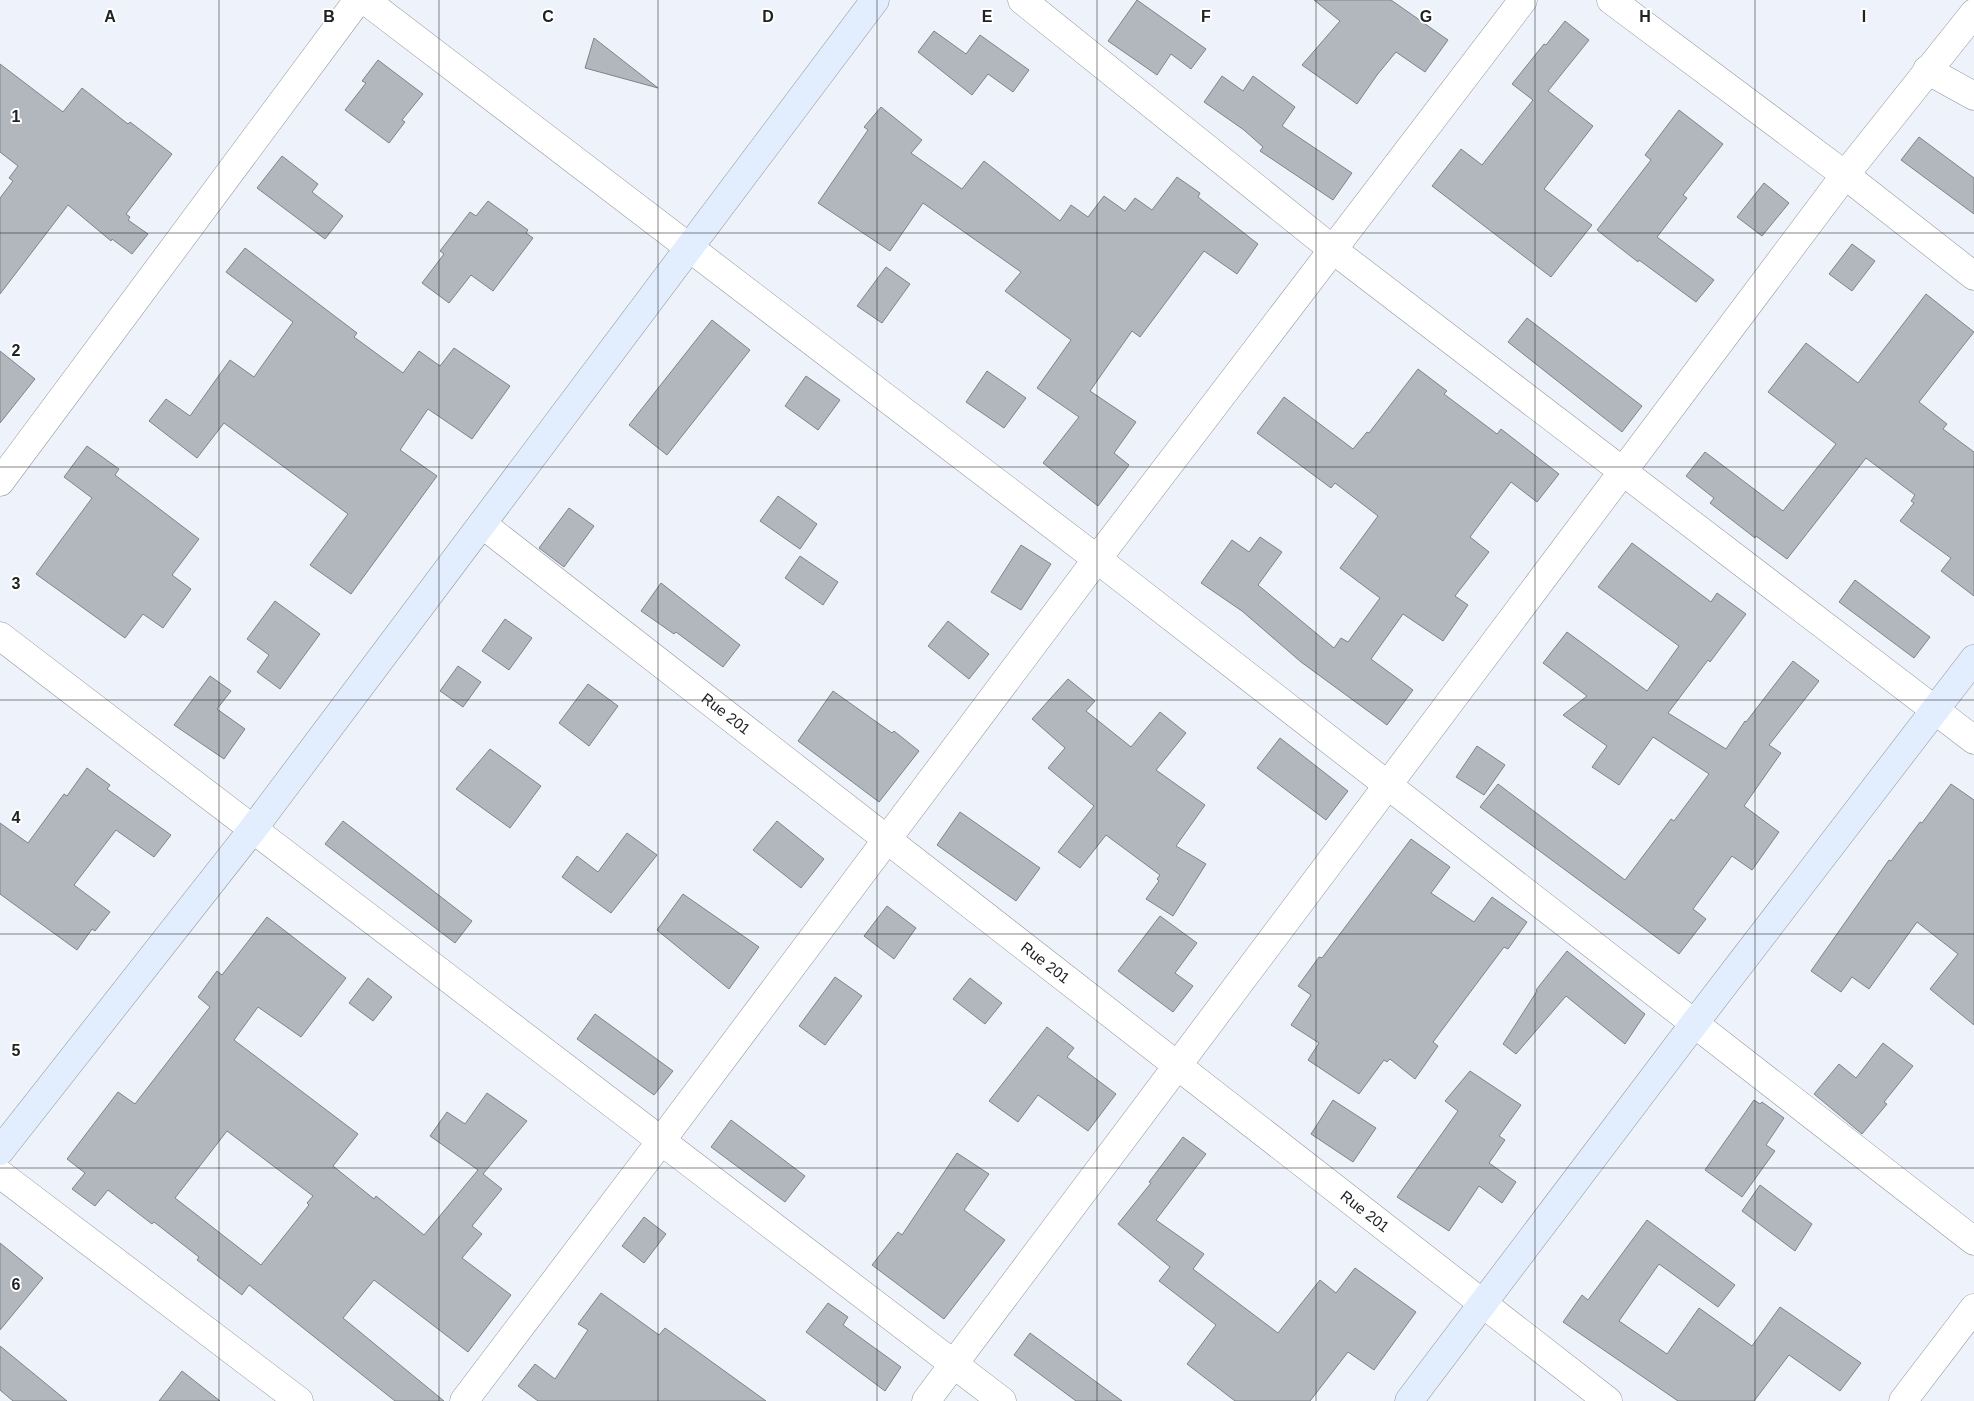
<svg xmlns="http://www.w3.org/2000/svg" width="1974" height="1401" viewBox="0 0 1974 1401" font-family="Helvetica,sans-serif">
<rect width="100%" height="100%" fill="#eef3fb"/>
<g fill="#b2b7be" stroke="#7f838a" fill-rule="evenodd">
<path d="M1137,0l69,49 -15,20 -20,-15 -14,21 -49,-34z"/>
<path d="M1314,0h77l57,40 -23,32 -29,-20 -19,23 -20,29 -55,-39 38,-44z"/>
<path d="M1565,21l24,19 -41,51 45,35 -49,63 48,36 -41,52 -119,-91 29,-37 21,16 51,-65 -21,-16 32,-40 2,1z"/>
<path d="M934,31l32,23 14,-19 49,35 -16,22 -25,-18 -16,21 -54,-43z"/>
<path d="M594,38l64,50 -73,-20z"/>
<path d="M378,60l45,34 -21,26 3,2 -16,21 -44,-33 21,-27 -4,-2z"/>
<path d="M0,64l63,48 19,-24 46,36 2,-2 42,32 -46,60 4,3 -2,3 20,14 -16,20 -20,-15 -1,2 -43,-36 -68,89v-96l13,-17 -4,-3 9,-12 -18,-14z"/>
<path d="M1222,76l21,15 10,-15 42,31 -13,19 70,47 -19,27 -73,-49 3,-4 -19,-17 -40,-28z"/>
<path d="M881,107l41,33 -11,13 51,36 22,-28 76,60 11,-16 17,12 16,-21 21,15 10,-13 17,12 25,-33 23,16 -2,4 60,47 -21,30 -33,-23 -64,86 -8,-6 -42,60 46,31 -22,31 15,12 -31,41 -55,-43 36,-46 -42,-29 34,-48 -66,-49 16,-19 -98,-69 -33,48 -72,-48 50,-73 -4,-3z"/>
<path d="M1679,110l44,34 -40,51 4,3 -30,39 57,43 -18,22 -57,-42 -1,2 -41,-32 54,-70 -6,-5z"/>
<path d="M1919,137l55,41v36l-73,-54z"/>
<path d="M282,156l36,28 -6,8 31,24 -18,23 -68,-51z"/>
<path d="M1764,183l25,20 -27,33 -25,-19z"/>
<path d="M488,201l40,29 -2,3 7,5 -40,53 -22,-16 -22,28 -27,-20 22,-29 -4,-3 30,-39 6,4z"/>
<path d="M1852,244l23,17 -23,30 -23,-17z"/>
<path d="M245,248l112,85 -3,4 49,36 16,-22 21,15 14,-18 56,38 -38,53 -44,-30 -28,41 37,26 -86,118 -41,-29 38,-51 -124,-91 -27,35 -48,-37 17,-22 24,17 40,-56 24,17 39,-55 -67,-50z"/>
<path d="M886,267l24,17 -28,39 -25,-17z"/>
<path d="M1926,294l48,38 -55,70 28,22 -4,5 31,23v144l-33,-25 10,-13 -51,-37 14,-18 -3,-2 4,-6 -49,-37 -79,101 -31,-23 -1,2 -45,-35 4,-5 -28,-22 19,-24 78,59 53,-67 -68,-52 38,-49 52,40z"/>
<path d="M1527,318l115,88 -20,26 -114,-90z"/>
<path d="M712,320l38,30 -83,105 -38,-30z"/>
<path d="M0,351l35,28 -35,44z"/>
<path d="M1418,369l29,22 -3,3 53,40 4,-5 58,45 -22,28 -26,-20 -41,55 19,15 -34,44 13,9 -25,36 -40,-27 -32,45 42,31 -26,35 -86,-63 -59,-51 -41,-28 31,-43 17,12 11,-15 22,15 -24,33 76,63 7,-10 7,4 32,-44 -40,-30 38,-52 -43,-33 -4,5 -74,-55 27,-36 69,52 14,-17 2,1z"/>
<path d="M987,371l39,27 -22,30 -38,-26z"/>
<path d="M806,376l34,24 -22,30 -33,-24z"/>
<path d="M87,446l32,23 -4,6 84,64 -27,36 19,14 -28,39 -20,-14 -18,24 -89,-64 56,-76 -28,-21z"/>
<path d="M778,496l39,28 -17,25 -40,-28z"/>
<path d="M569,508l25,18 -30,41 -25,-19z"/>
<path d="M1632,543l79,59 6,-9 29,21 -36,48 -2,-2 -40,53 58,36 19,-28 1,1 47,-61 26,20 -50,64 12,8 -37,53 35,26 -27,38 -20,-14 -39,53 13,10 -27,35 -199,-147 18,-23 127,96 46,-61 3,2 35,-47 -56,-37 -34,48 -27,-18 15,-21 -44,-31 24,-19 -44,-33 24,-31 80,59 32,-45 -81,-59z"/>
<path d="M1021,545l30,19 -30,46 -30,-18z"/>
<path d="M800,556l38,26 -15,23 -38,-27z"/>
<path d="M1855,580l75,57 -16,21 -75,-56z"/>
<path d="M661,583l79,62 -17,22 -47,-35 -2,2 -33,-23z"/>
<path d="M275,601l45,33 -40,55 -23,-17 12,-17 -22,-16z"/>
<path d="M505,619l27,19 -23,32 -27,-19z"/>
<path d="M948,621l41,33 -20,25 -41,-33z"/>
<path d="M458,666l23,16 -18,25 -23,-16z"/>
<path d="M210,676l21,15 -14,18 28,20 -21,30 -50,-34z"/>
<path d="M1068,679l27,22 -9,10 45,36 29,-35 26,21 -30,37 49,35 -29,41 30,18 -33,52 -27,-17 13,-18 -2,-2 3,-4 -54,-40 -26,33 -22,-16 36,-46 -46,-38 17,-20 -33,-29z"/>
<path d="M588,684l30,22 -29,40 -30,-23z"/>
<path d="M833,691l59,42 2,-2 25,20 -40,51 -81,-61z"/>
<path d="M1280,738l68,53 -22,29 -69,-52z"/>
<path d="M1477,746l28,19 -21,30 -28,-18z"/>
<path d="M490,749l51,37 -31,42 -54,-39z"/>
<path d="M87,768l23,17 -3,4 64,46 -17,22 -38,-27 -42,55 36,27 -15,19 -3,-2 -15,21 -77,-56v-71l28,20 36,-49 3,2z"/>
<path d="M1951,784l23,16v225l-44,-36 28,-35 -41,-32 -48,67 -17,-12 -11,15 -30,-21 78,-111 2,1 29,-39 2,1z"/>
<path d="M960,812l80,56 -24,33 -79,-56z"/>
<path d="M343,821l129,100 -17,22 -130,-99z"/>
<path d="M777,821l47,38 -23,29 -48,-38z"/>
<path d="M627,833l30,22 -46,58 -49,-36 15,-21 21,16z"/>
<path d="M1411,839l39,28 -19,26 43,29 18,-25 35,25 -19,27 -4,-2 -71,95 5,4 -23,33 -25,-20 -3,3 -3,-2 -25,34 -51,-34 11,-17 -28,-18 20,-30 -13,-9 21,-29 3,1z"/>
<path d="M683,894l76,53 -30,42 -72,-59z"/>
<path d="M887,906l29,22 -22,31 -30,-23z"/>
<path d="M1160,916l37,27 -22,30 18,13 -20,26 -55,-41z"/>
<path d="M267,917l79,61 -45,59 -43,-30 -24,33 124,94 -25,32 41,33 2,-3 48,39 54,-65 -48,-34 17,-24 18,12 22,-31 40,28 -44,53 19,15 -30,37 10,8 -20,24 49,37 -43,57 -94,-72 -31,38 101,83h-49l-146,-116 -7,10 -45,-35 2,-3 -45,-35 -2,2 -44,-34 -13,16 -23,-17 13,-16 -18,-14 51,-67 17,12 75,-97 -12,-10 19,-26 5,4zM227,1131l86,65 -6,7 2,2 -48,60 -86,-67z"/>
<path d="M1567,951l78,63 -20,30 -59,-48 -50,58 -13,-10 34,-53 -1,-1z"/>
<path d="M835,977l27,19 -37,49 -26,-19z"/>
<path d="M368,978l24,19 -19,24 -24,-18z"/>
<path d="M970,978l32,25 -17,21 -32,-25z"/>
<path d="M595,1014l78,57 -19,24 -77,-56z"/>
<path d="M1047,1027l27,21 -7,9 49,37 -28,37 -50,-36 -20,27 -29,-21z"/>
<path d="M1883,1043l30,23 -29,36 3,2 -25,30 -48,-40 25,-30 17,14z"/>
<path d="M1470,1071l51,34 -22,31 6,4 -16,23 27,19 -14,21 -23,-17 -30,45 -52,-34 61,-86 -13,-10z"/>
<path d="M1333,1100l43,28 -23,34 -42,-28z"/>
<path d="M1754,1100l6,4 2,-2 22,16 -18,27 9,6 -33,46 -37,-27z"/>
<path d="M731,1120l74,56 -20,26 -74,-55z"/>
<path d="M1183,1137l23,17 -50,66 48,34 -11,15 85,64 42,-53 16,13 19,-25 61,44 -42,58 -26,-18 -38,49h-75l-48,-37 29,-39 -57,-44 11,-14 -52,-43 33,-41 -2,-1z"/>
<path d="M957,1153l32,21 -25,36 41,30 -61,79 -72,-54 26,-33 4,3z"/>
<path d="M1760,1185l52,39 -17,27 -53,-40z"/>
<path d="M644,1217l22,17 -22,29 -22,-17z"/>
<path d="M1647,1220l88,65 -17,22 -59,-43 -40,57 48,33 32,-46 53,38 28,-39 81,56 -21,28 -51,-36 -35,46h-76l-115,-79 19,-27 6,5z"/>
<path d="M0,1243l43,35 -43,52z"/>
<path d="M601,1293l58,42 6,-7 101,73h-228l-20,-15 17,-22 20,15 33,-49 -10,-6z"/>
<path d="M828,1303l20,14 -5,8 58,42 -16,24 -79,-59z"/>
<path d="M1030,1333l92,68h-46l-62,-46z"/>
<path d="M0,1346l67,55h-54l-13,-11z"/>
<path d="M182,1371l38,30h-61z"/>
</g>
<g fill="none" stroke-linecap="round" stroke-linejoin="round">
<g stroke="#90949b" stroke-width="29">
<g id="street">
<path d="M365,0l732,559 877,682"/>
<path d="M1022,0l310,249 642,491"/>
<path d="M1611,0l234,175 129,101"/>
<path d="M1927,70l47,26"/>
<path d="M0,482l358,-482"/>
<path id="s1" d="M482,524l1126,877"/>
<path d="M0,636l1002,765"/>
<path d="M0,1174l299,227"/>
<path d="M464,1401l197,-260 436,-582 426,-559"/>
<path d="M926,1401l919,-1226 129,-162"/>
<path d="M1903,1401l71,-93"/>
</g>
</g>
<g stroke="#90949b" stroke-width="29">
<g id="secondary">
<path d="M0,1151l253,-322 622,-829"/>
<path d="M1409,1401l285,-377 280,-365"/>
</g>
</g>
<use href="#street" stroke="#fff" stroke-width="28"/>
<use href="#secondary" stroke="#e2edfe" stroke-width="28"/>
</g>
<path fill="none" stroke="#202224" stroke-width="1" stroke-opacity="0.55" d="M219,0v1401M439,0v1401M658,0v1401M877,0v1401M1097,0v1401M1316,0v1401M1535,0v1401M1755,0v1401M0,233h1974M0,467h1974M0,700h1974M0,934h1974M0,1168h1974"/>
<g text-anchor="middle" stroke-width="4" stroke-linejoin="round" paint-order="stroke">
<g font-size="15" fill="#202224" stroke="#fff">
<text dy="5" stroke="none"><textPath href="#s1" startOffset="309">Rue 201</textPath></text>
<text dy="5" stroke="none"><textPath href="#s1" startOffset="714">Rue 201</textPath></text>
<text dy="5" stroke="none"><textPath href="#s1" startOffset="1119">Rue 201</textPath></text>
</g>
</g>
<g font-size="16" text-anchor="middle" font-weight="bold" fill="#202224" stroke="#fff" stroke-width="4" stroke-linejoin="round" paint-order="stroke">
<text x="110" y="22">A</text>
<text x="329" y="22">B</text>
<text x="548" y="22">C</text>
<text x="768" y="22">D</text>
<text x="987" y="22">E</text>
<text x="1206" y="22">F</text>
<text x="1426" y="22">G</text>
<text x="1645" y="22">H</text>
<text x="1864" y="22">I</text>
<text x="16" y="122">1</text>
<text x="16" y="356">2</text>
<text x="16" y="589">3</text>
<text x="16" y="823">4</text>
<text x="16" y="1056">5</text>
<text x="16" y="1290">6</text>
</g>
</svg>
